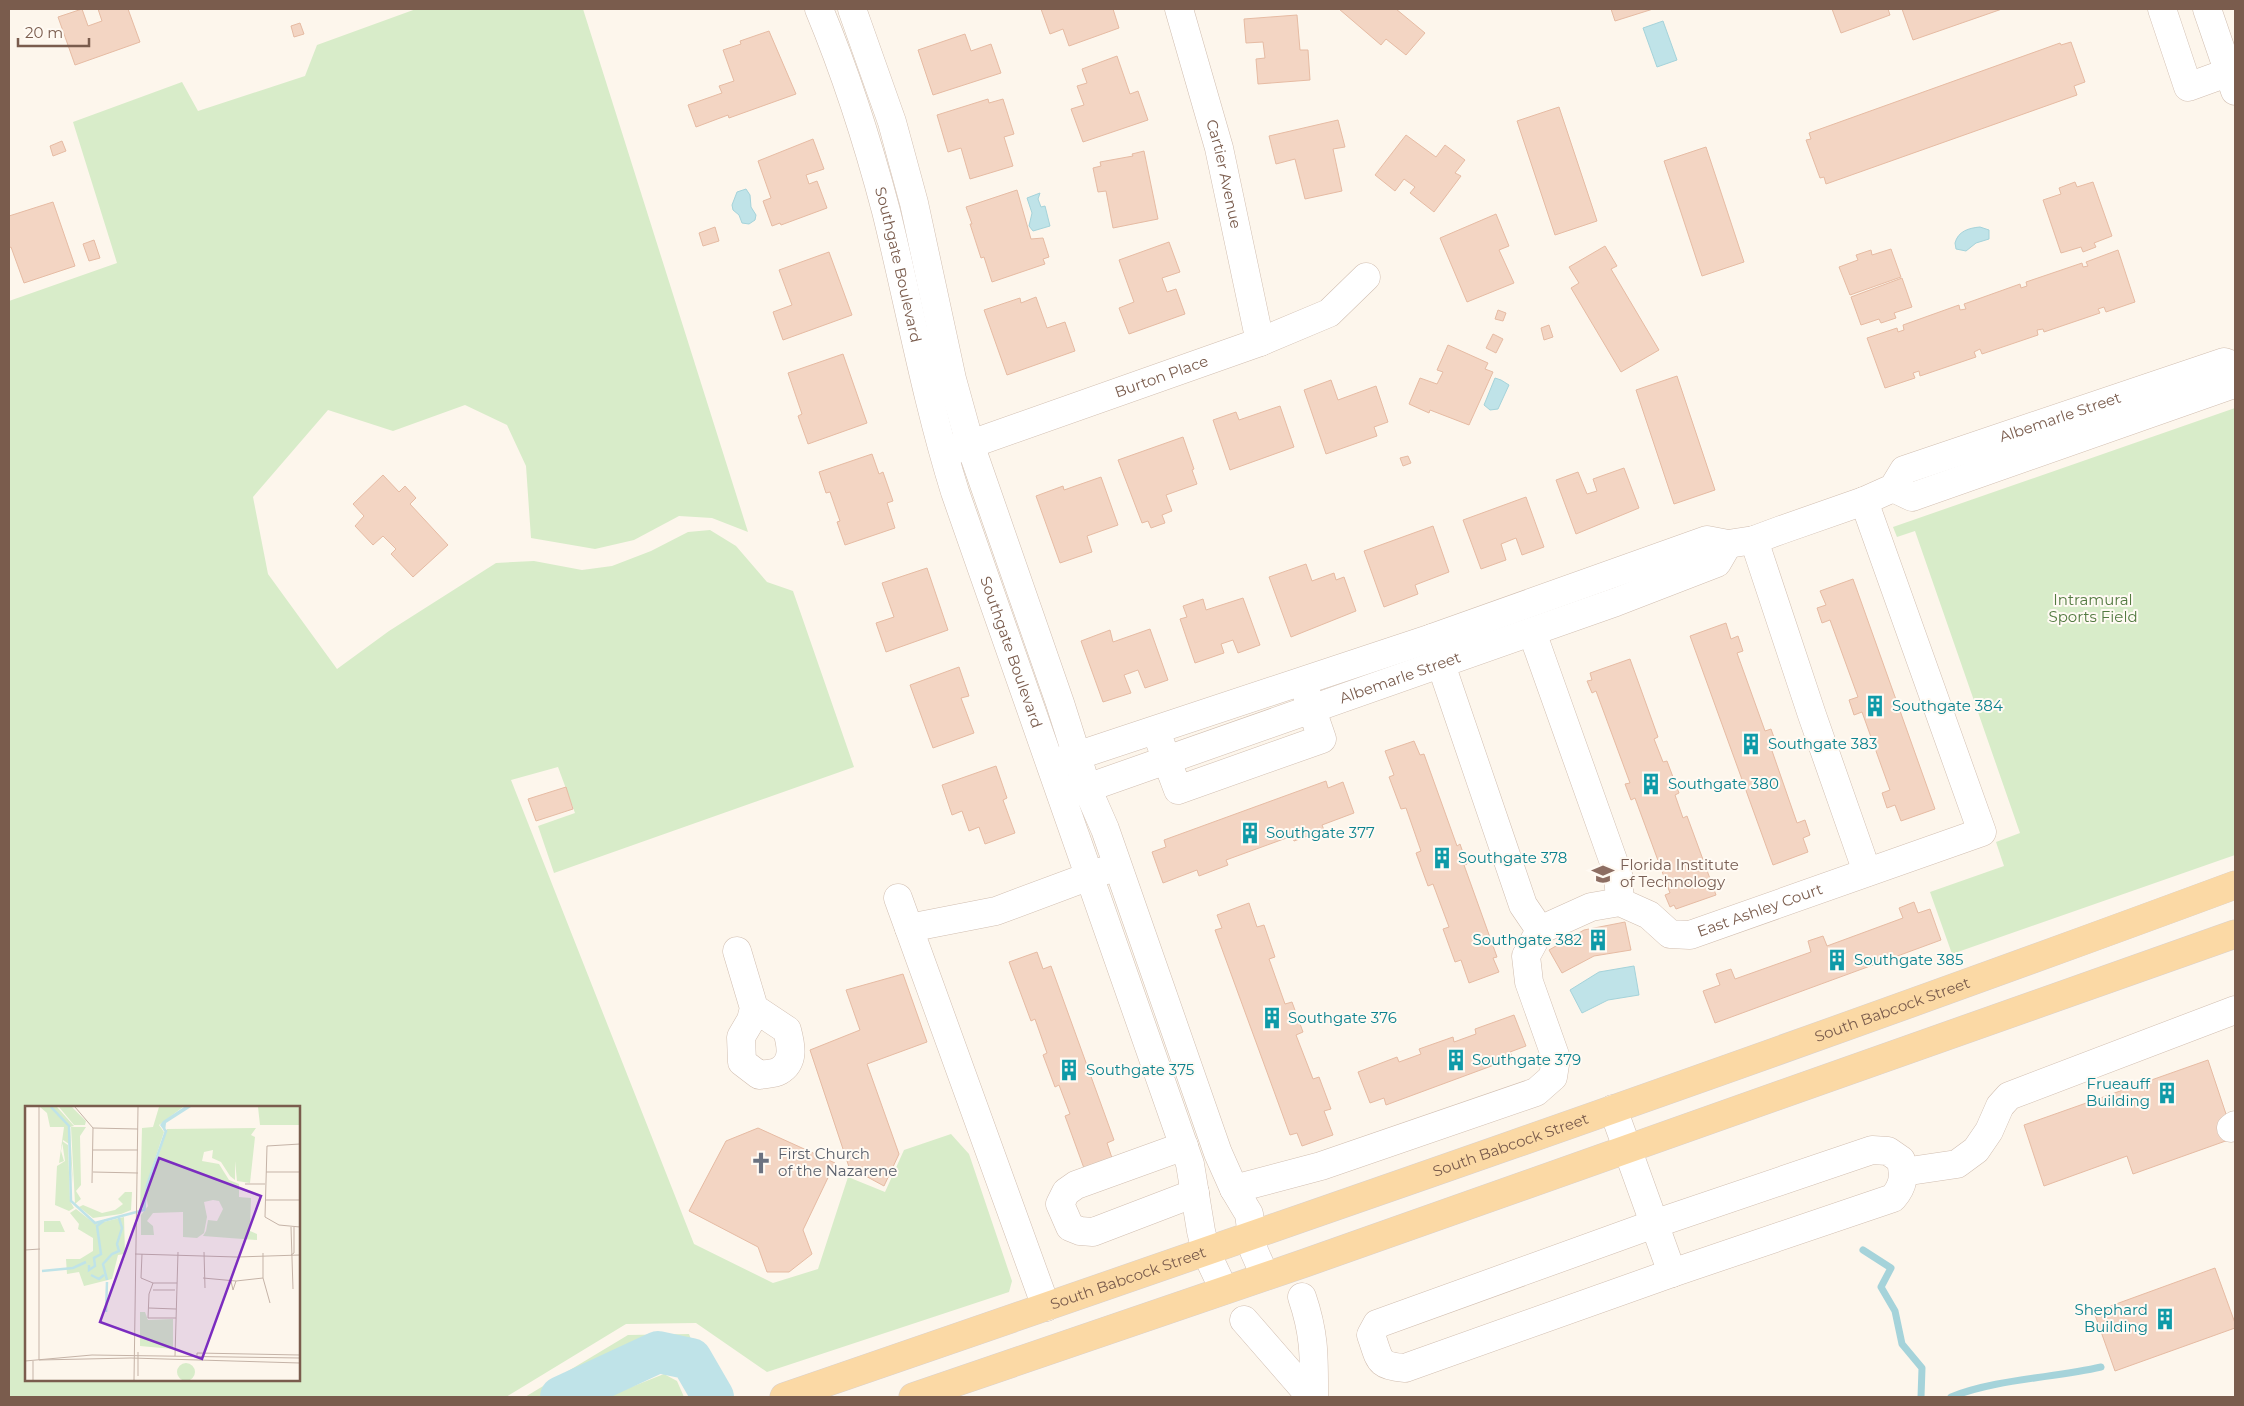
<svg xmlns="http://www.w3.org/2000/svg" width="2244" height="1406" viewBox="0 0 2244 1406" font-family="Montserrat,sans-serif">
<rect width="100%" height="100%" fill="#fdf6ec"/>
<g fill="#d8ecc9" fill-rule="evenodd">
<path d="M416,9h167l165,523 -36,-14 -33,-2 -45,24 -39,9 -64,-11 -5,-72 -19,-41 -42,-20 -72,26 -65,-21 -75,87 15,77 69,95 52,-38 107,-68 38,-2 48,9 30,-4 39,-15 37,-19 22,-2 26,16 31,36 26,9 61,176 -300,106 -16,-47 37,-13 -17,-46 -47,13 183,464 79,39 45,-14 30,-92 37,15 19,-42 47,-16 18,20 43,127 -3,11 -242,80 -71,-49 -70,1 -120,73h-497v-1096l108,-38 -44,-141 109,-40 16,29 107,-35 12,-31zM26,1107h273v273h-273z"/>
<path d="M2235,408v447l-283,99 -22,-62 74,-26 -8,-24 24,-9 -105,-302 -18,6 -4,-10z"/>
<path d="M689,1334l24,63h-17c-8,-18 -11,-30 -32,-34l-89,34h-50l103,-62z"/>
<path d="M664,1374l13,7 7,16h-78z"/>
</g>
<g fill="#bfe3e8" stroke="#a5d3da">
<path d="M1663,21l14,39 -20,7 -14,-39z"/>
<path d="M746,189l4,6 1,12 5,8 -1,5 -6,4 -7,-1 -3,-8 -6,-5 -1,-5 5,-13z"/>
<path d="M1040,193l-2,6 3,8 4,-1 5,20 -17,5 -4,-5 3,-13 -5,-15z"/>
<path d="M1980,227l9,3v9l-13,4 -10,8 -10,-2 -1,-6c3,-12 14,-15 25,-16z"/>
<path d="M1495,378l6,2 8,5 -11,24 -8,1 -6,-5z"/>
<path d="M1634,966l5,29 -31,5 -26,13 -12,-23 29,-18z"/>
</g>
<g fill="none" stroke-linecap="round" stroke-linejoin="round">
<g stroke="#a5d3da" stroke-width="7">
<path d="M1863,1250l28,18 -10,19 14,24 7,33 20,24 -1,29"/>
<path d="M1951,1397c45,-18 102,-19 150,-30"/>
</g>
<path stroke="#bfe3e8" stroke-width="42" d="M561,1397l97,-45 33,7 22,38"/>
</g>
<g fill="#f3d5c3" stroke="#e6bba3">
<path d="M82,9l6,17 14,-5 -4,-12h30l12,33 -65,23 -17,-48z"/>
<path d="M1041,9h72l6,19 -50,18 -6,-17 -13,5z"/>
<path d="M1339,9h57l29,24 -19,22 -20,-16 -5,6z"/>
<path d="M1611,9h42l-38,12z"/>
<path d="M1832,9h56l2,6 -49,18z"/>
<path d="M1902,9h100l-89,31z"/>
<path d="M1297,15l3,35h8l2,30 -52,4 -2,-25 9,-1 -2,-16 -17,1 -2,-24z"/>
<path d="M300,23l4,11 -10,3 -3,-11z"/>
<path d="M769,31l27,63 -67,24 -1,-3 -32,12 -8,-22 34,-12 -3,-7 15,-5 -11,-31 18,-6 -1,-3z"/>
<path d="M965,34l6,17 20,-7 10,29 -68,22 -15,-45z"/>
<path d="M2071,42l14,40 -11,4 3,9 -251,89 -2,-7 -4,1 -14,-38 5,-1 -2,-6 251,-90 1,2z"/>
<path d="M1117,56l13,38 8,-3 10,29 -65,22 -12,-33 13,-4 -7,-19 10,-3 -5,-14z"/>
<path d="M988,99l1,4 14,-4 11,35 -10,3 9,29 -43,13 -9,-31 -13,4 -11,-37z"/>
<path d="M1559,107l38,114 -42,14 -38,-114z"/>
<path d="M1338,120l7,27 -12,2 9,42 -37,8 -10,-40 -19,5 -7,-28z"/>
<path d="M1406,135l30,22 9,-12 20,15 -10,13 6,3 -27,36 -24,-19 5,-6 -11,-8 -9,12 -20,-16z"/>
<path d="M813,139l11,30 -18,6 3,9 8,-3 10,27 -46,17 -1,-2 -8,3 -9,-25 8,-3 -13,-37z"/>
<path d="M62,141l4,10 -13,5 -3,-10z"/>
<path d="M1706,147l38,115 -42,14 -38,-115z"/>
<path d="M1144,151l14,68 -45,9 -7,-37 -8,1 -5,-24 8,-2 -1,-4 33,-6 -1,-2z"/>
<path d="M2075,182l2,5 16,-5 19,54 -18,7 2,4 -13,5 -2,-5 -20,6 -18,-53 18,-6 -2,-6z"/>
<path d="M1017,190l14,49 12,-1 6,19 -6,2 2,5 -53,18 -8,-25 -3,1 -11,-34h2l-6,-17z"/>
<path d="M53,202l22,64 -51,17 -13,-36 -2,1v-32z"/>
<path d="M1496,214l13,32 -10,4 15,33 -47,19 -27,-64z"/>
<path d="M715,227l4,14 -16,5 -4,-13z"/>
<path d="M94,240l6,18 -11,3 -6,-17z"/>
<path d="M1169,242l11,30 -18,6 5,14 9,-3 9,25 -56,20 -10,-26 15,-6 -15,-42z"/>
<path d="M1605,246l12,20 -6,3 48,81 -38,22 -50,-84 8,-5 -10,-16z"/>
<path d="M1891,249l10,28 -51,18 -11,-28 19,-7 -2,-5 15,-5 1,5z"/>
<path d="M2118,250l17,52 -29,10 -2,-5 -6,2 2,4 -56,19 -1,-3 -6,1 1,5 -56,19 -2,-5 -6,3 2,5 -56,19 -1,-5 -6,2 2,5 -30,10 -18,-50 30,-10 1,4 6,-2 -1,-5 56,-20 1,5 6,-1 -2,-5 56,-20 1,4 6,-2 -1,-4 56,-19 1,4 5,-1 -2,-4z"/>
<path d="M829,252l23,63 -69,25 -10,-28 19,-7 -13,-35z"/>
<path d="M1902,278l10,29 -18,6 2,5 -15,5 -2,-4 -18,6 -10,-28z"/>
<path d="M1036,297l11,31 18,-6 10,29 -68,24 -23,-65 36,-12 1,5z"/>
<path d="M1498,310l8,3 -3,8 -8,-2z"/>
<path d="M1549,325l4,12 -9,3 -3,-12z"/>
<path d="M1493,334l10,5 -7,14 -10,-5z"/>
<path d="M1448,345l40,18 -3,6 8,3 -24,53 -39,-15 -1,3 -20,-9 11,-26 17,6 6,-12 -6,-2z"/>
<path d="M843,354l24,69 -59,21 -10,-28 4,-2 -14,-41z"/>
<path d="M1677,376l38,114 -41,14 -38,-114z"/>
<path d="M1331,380l7,20 38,-14 12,36 -14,5 3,9 -51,18 -22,-64z"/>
<path d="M1280,406l14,41 -64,23 -17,-50 23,-8 3,8z"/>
<path d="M1183,437l11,32 -2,1 5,14 -31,11 6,16 -10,4 3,8 -14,5 -3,-7 -6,2 -24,-63z"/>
<path d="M872,454l7,20 4,-2 10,29 -6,2 8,25 -50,17 -8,-23 3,-1 -10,-29 -4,1 -7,-21z"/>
<path d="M1408,456l3,7 -8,3 -3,-8z"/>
<path d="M1624,468l15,40 -63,26 -20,-54 22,-8 9,22 10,-3 -4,-12z"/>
<path d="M383,475l16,17 6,-6 11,12 -6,6 38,41 -35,32 -22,-23 5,-5 -13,-13 -10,9 -18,-19 9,-10 -11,-12z"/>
<path d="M1101,477l17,48 -31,11 5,16 -32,11 -24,-67 27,-10 1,4z"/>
<path d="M1526,497l18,50 -22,8 -6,-17 -15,6 5,16 -25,9 -18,-49z"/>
<path d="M1433,526l16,46 -34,13 3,9 -34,13 -20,-56z"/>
<path d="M1306,564l6,17 22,-8 2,7 8,-3 12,34 -65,26 -22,-60z"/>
<path d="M927,568l21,62 -62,22 -10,-29 18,-6 -12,-34z"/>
<path d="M1853,579l82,230 -34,12 -6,-16 -8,3 -5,-15 8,-3 -28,-78 -8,3 -5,-15 9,-3 -28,-77 -8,3 -5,-15 9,-3 -6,-14z"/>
<path d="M1243,598l17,47 -22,8 -5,-13 -12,4 3,9 -29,10 -15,-44 7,-2 -4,-11 20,-7 3,11z"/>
<path d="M1726,623l5,16 7,-3 5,15 -6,2 28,78 6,-2 5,14 -6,2 27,78 8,-3 5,15 -7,3 5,14 -35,13 -83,-229z"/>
<path d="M1150,629l18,51 -23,8 -7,-18 -14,5 7,18 -28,9 -22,-61 29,-11 3,12z"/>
<path d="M1630,659l28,78 -4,2 9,23 4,-1 12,32 -4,2 8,23 4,-2 29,79 -40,14 -2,-4 -4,2 -5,-12 5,-2 -35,-95 -4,2 -6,-16 5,-1 -34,-92 -4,2 -5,-12 5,-1 -2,-7z"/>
<path d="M959,667l10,29 -8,2 13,35 -41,15 -23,-63z"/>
<path d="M1414,741l6,14 4,-1 33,92 3,-2 7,20 -3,1 33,92 -4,1 6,14 -30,11 -8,-23 -6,2 -12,-33 6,-2 -16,-43 -5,2 -12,-33 5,-2 -15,-43 -5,1 -12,-32 5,-2 -9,-24z"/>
<path d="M996,766l11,32 -4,2 12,33 -30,11 -6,-17 -10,4 -7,-20 -10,4 -10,-30z"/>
<path d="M1326,781l2,7 15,-6 11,31 -32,12 2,5 -30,11 -2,-5 -66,24 2,5 -29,11 -2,-6 -34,13 -11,-31 14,-5 -2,-7z"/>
<path d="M566,787l7,22 -37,12 -8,-22z"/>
<path d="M1914,902l4,11 12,-4 11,31 -226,83 -12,-32 17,-6 -4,-11 15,-5 4,10 76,-27 -3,-11 15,-5 4,10 76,-28 -4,-10z"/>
<path d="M1249,903l8,24 7,-2 11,32 -6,2 16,45 7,-2 11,30 -7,3 17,44 6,-2 12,32 -7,2 9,24 -31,11 -5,-13 -7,2 -75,-205 7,-2 -5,-13z"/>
<path d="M1625,922l6,28 -37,6 -32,17 -13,-23 35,-20z"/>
<path d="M1037,952l6,17 8,-3 63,174 -7,3 6,18 -28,10 -20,-55 5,-2 -11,-29 -4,2 -12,-32 4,-2 -12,-34 -4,2 -22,-59z"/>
<path d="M903,974l24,68 -60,22 32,90 -15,32 -35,-19 -39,-117 50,-20 -14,-40z"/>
<path d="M1514,1015l12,31 -16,6 3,6 -127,47 -2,-7 -14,5 -12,-31 39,-15 2,5 22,-8 -2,-5 34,-12 1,5 22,-8 -1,-5z"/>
<path d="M2208,1060l26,78 -101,36 -6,-18 -83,30 -20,-61z"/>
<path d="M758,1128l77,35 -32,67 9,24 -23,18h-22l-9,-25 -69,-36 37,-70z"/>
<path d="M2215,1268l20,55v5l-120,43 -21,-59z"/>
</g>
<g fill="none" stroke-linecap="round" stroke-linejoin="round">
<g stroke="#d1beb0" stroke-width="29">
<g id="minor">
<path id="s1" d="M819,9c27,65 49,134 67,202 23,93 40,188 69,281l235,672 11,67 5,21 18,38"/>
<path d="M852,9l40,113 22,81 38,176 18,65 90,259 27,85 18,41 113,324 16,36 15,25 5,37 11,25"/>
<path id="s2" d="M1179,9l40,139 41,194"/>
<path d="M2162,9l26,78 47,-17"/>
<path d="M2207,9l28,82"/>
<path id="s3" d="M954,450l306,-108 69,-29 37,-36"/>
<path d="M1893,488l19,9 319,-112 4,-7"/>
<path d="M1754,540l58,175 55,157"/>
<path d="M1532,632l86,242 2,28"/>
<path id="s4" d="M1432,638l91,267 17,25 51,-23 29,-5 29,13 21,19 20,1 292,-103 -118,-331"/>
<path d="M1160,742l18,48 144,-51 -16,-47"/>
<path id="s5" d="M1058,762l374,-124 275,-98 21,4 26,-4 27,-10 83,-29 29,-13 11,-18 320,-108 11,4"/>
<path id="s6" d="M1070,794l546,-192 101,-39 11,-19"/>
<path d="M898,898l148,409"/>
<path d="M909,928l87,-17 110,-41"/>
<path d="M737,951l17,57 -3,12 -10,17 1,25 17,13c5,-1 15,-1 20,-4 16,-9 12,-26 8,-41l-33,-22"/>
<path d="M1613,1109l59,164"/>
<path d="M2231,1128l4,-3"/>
<path d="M1184,1146l-108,39 -10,7 -6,12 10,23 10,4 13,1 102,-39"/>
<path d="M1872,1150l16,1 13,9c3,17 3,25 -8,38l-221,75 -267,95c-28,-2 -25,-8 -34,-33l6,-11 277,-100z"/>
<path d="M1903,1172l54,-8 19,-14 13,-19 11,-25 9,-10 226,-86"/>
<path d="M1234,1189l87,-23 215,-74 17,-15 3,-19 -27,-76 -3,-26 14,-26"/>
<path d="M1302,1297c13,38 12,61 12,100"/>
<path d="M1244,1320l67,77"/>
</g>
</g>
<g stroke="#dad1cd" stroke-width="29">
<g id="major">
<path id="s7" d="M784,1397c485,-167 970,-334 1451,-512"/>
<path d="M913,1397l392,-134 930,-329"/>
</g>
</g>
<use href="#minor" stroke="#fff" stroke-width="28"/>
<use href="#major" stroke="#fbd9a5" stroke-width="28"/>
</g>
<defs>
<g id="building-bare" transform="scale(1.725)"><path d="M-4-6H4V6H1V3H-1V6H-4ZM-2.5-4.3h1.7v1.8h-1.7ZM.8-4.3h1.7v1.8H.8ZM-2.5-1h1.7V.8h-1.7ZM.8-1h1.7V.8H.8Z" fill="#0f9aa8" stroke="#fffaf3" stroke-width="2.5" paint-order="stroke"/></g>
<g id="university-bare" transform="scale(1.725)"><path d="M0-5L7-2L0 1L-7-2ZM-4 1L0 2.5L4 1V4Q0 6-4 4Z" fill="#8d6e63" stroke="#fffaf3" stroke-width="2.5" paint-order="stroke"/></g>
<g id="church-bare" transform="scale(1.725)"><path d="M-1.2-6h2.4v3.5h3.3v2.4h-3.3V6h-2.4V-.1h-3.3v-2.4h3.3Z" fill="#6b7280" stroke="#fffaf3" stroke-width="2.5" paint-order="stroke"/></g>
</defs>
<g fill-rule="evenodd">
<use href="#building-bare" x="1875" y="706"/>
<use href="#building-bare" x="1751" y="744"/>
<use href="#building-bare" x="1651" y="784"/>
<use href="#building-bare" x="1250" y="833"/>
<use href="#building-bare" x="1442" y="858"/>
<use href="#university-bare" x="1603" y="874"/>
<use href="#building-bare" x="1598" y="940"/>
<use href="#building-bare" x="1837" y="960"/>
<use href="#building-bare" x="1272" y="1018"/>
<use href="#building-bare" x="1456" y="1060"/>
<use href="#building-bare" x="1069" y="1070"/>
<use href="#building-bare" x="2167" y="1093"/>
<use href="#church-bare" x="761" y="1163"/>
<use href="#building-bare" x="2165" y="1319"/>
</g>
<g text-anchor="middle" stroke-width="4" stroke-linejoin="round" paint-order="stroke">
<g font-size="15" fill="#7a5c4d" stroke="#fffaf3">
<text dy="5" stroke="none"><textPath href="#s2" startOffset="171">Cartier Avenue</textPath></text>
<text dy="5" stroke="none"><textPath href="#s1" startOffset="268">Southgate Boulevard</textPath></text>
<text dy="5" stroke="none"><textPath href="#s3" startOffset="220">Burton Place</textPath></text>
<text dy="5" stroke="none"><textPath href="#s5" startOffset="1068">Albemarle Street</textPath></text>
<text dy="5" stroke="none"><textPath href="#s1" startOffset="672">Southgate Boulevard</textPath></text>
<text dy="5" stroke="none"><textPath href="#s6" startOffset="350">Albemarle Street</textPath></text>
<text dy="5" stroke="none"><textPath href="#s4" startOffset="552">East Ashley Court</textPath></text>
<text dy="5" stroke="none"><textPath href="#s7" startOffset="1174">South Babcock Street</textPath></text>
<text dy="5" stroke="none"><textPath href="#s7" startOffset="769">South Babcock Street</textPath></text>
<text dy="5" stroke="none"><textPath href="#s7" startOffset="364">South Babcock Street</textPath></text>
</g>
<g font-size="15" fill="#537a41" stroke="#fffaf3">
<text x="2093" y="605">Intramural<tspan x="2093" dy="17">Sports Field</tspan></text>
</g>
<g font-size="15" fill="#0d838f" stroke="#fffaf3" text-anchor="start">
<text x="1892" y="711">Southgate 384</text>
<text x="1768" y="749">Southgate 383</text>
<text x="1668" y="789">Southgate 380</text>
<text x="1266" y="838">Southgate 377</text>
<text x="1458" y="863">Southgate 378</text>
<text x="1582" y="945" text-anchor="end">Southgate 382</text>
<text x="1854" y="965">Southgate 385</text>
<text x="1288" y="1023">Southgate 376</text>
<text x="1472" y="1065">Southgate 379</text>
<text x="1086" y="1075">Southgate 375</text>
<text x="2150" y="1089" text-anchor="end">Frueauff<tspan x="2150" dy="17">Building</tspan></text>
<text x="2148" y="1315" text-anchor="end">Shephard<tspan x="2148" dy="17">Building</tspan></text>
</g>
<g font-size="15" fill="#785e54" stroke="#fffaf3" text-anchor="start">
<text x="1620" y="870">Florida Institute<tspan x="1620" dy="17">of Technology</tspan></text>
</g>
<g font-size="15" fill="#5b616d" stroke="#fffaf3" text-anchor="start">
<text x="778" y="1159">First Church<tspan x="778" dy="17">of the Nazarene</tspan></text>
</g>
</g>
<g transform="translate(25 1106)">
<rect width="275" height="275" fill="#fdf6ec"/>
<path d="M15,1h17l17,19 -4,1 3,57 -4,-40 -6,-4 -2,11 3,10 -5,2 5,-36h-14l-3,-14zM34,1h13l14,14 -1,4h-11zM134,1h24l-24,18 5,7 -17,51 -3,24 -3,1 1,-80 11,-1zM233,1h42v18h-40zM46,21h15l-6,9 1,49 -5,6 5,8 -6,5zM117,21l-1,82 4,-1v-12l3,-12 19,-51 -21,62v15h-6zM231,22l-5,7 4,2 -5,46 -13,-2 -2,-20v19l-5,-4 -9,-14 -9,-4 1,-8 -9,2 -2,9 17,3 10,16 10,4v13l12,1 -1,33 7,3v6l-54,-4 3,-5 2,-11 9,1 6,-12 -4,-8 -6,-1 -9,2 3,15 -3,16 -7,5 -14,-1v-25l-30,1 -6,8 6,5 1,9h-13v-20l7,-9 -2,-11 21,-66zM37,35l6,4 2,56 4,7 -5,3 -14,-6 2,-39 8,-5zM100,86h7l-1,18 -10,4 -28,4 -14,-11 4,-2 19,8 13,-3 8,-6 -5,-5zM51,103l19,15 29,-7 1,37 -7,1 -6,24 -28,7 -5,-14 -12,2 -1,-15h14l13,-8v-13l-15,-9 1,-5 -9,-11zM19,115h16l5,11h-21zM115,206h5l3,8 25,-1v30l-33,-3zM152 266a9 9 0 1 1 18 0a9 9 0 1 1-18 0Z" fill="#d8ecc9"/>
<path d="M159,1h7l-25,16 -1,9 -5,-7 3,-4z" fill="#bfe3e8"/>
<path fill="none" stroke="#bfe3e8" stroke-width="2.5" d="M26,1l18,19 2,75 24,22 49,-13 3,-25 19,-54 -2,-2M64,159v5l6,-4 -1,-8 7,-4 -4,-28 8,-6M17,165l31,-3 13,-6M66,169l8,4 5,-4M82,174l-4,-16 9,-10 7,-3 -2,-7 5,-16 -3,-10M81,206l1,-30"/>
<path fill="none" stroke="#c5b3a7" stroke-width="1" d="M50,1l18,21 -1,55M68,22l45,1M275,38l-33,2 -2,71 14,8 21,2M68,44h45M68,66l45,1M241,66h34M220,78h20M241,94h34M266,121l2,62M0,144l15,-1M179,146l1,36M238,147v25l7,25M110,148l102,3 63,-2M117,148l-1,24 12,5M266,149l3,-2v-26M178,172l33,3 27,-3M206,175l2,9 3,-9M128,184h22M124,202l27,1M151,212h-28l1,-24 4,-11h24M150,250l3,-104M172,252v-5l103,2M14,254l92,-2 169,5M14,254v-253M0,255l67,-6 208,3M8,255v19M113,270v-24M109,274l4,-273"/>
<path fill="#7b2cbf" fill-opacity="0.15" stroke="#7b2cbf" stroke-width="2.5" d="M134,52l102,38 -59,163 -102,-37z"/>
<rect width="275" height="275" fill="none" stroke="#7a5c4d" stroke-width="2.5"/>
</g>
<rect width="2244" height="1406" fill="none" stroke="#7a5c4d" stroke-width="20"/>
<path d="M18 38v8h71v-8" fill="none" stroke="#7a5c4d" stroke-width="2.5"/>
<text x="25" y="38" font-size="15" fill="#7a5c4d" stroke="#fffaf3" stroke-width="4" paint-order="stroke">20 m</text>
</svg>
